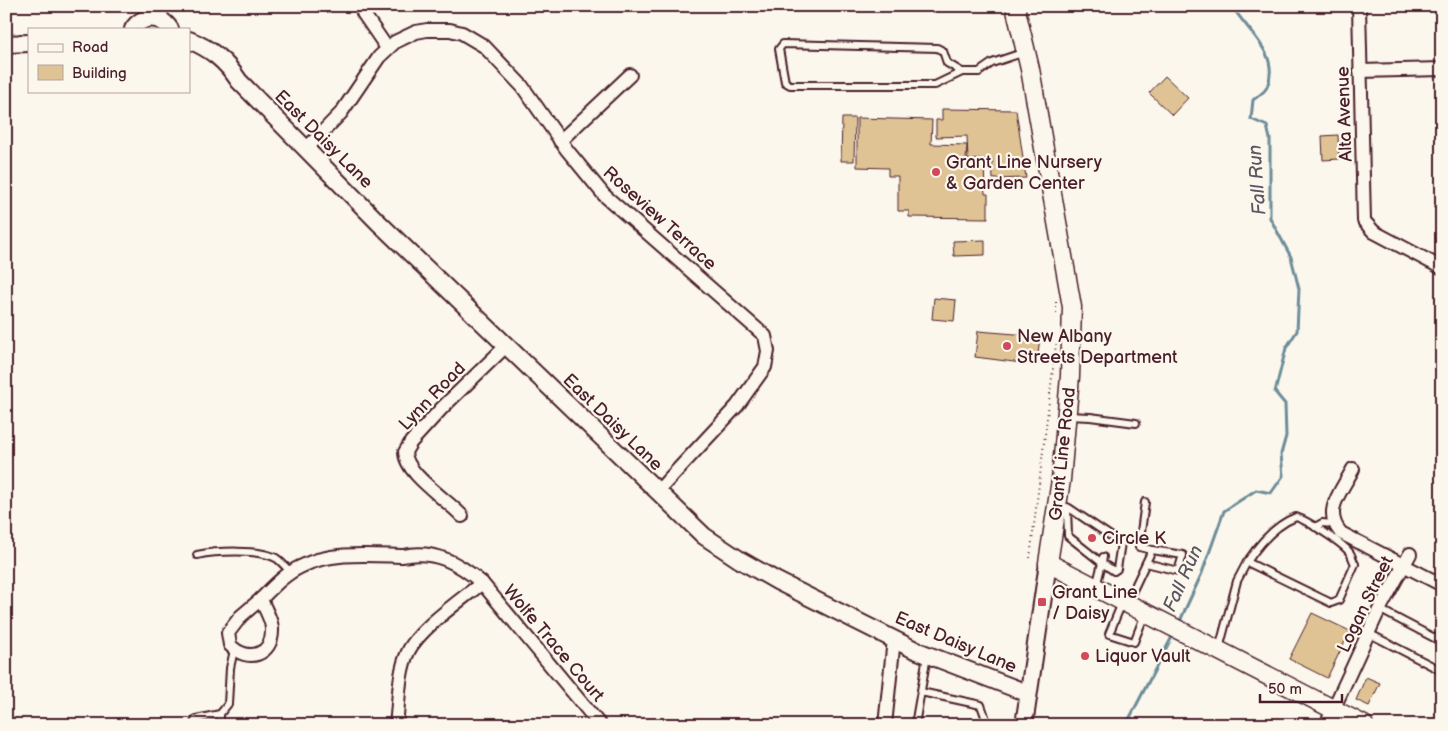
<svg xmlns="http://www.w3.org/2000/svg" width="1448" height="731" viewBox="0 0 1448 731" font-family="'Balsamiq Sans',sans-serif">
<rect width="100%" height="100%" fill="#fbf7ec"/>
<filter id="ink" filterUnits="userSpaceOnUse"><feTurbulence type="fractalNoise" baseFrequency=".02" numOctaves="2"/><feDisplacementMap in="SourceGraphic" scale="10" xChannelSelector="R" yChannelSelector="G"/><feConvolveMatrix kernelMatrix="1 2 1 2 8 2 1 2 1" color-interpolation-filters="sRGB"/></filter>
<g filter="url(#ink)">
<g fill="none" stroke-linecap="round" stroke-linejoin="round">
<g stroke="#6d8c99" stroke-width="3">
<path d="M1179,623l23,-50 22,-62 32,-21 15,3 12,-17 -2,-22 5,-18 -1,-32 -10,-12 11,-44 11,-17 2,-42 -8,-32 -21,-39v-79l-3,-13 -16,-7 2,-19c4,-3 12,-8 14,-13 14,-33 -20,-56 -35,-81"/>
<path d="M1126,725l48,-92"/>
</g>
</g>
<g fill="#dfc394" stroke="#4a1f2b">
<path d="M1165,76l23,22 -16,17 -23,-22z"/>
<path d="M942,109l74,1 10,68 -33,1 -1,-20 -24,1 -1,-24 -31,1v-17h6z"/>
<path d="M842,118h13l-1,43h-13z"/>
<path d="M857,118l75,2 -1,24 36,1 -1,15h18l1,34h3v24l-79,-1v-6h-11v-35h-10v-8l-31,-1z"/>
<path d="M1338,135l1,24 -16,1 -1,-24z"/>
<path d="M985,240v15l-31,1 -1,-15z"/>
<path d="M934,298l22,2 -2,21 -22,-2z"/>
<path d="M978,331l62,5 -3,29 -62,-8z"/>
<path d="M1312,613l38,18 -23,47 -38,-19z"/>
<path d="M1366,677l14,6 -11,23 -13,-6z"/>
</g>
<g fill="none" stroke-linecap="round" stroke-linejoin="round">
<g stroke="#4a1f2b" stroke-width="10">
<g id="service">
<path d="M962,72l-15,-9 -4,-12 -6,-3 -154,-4 -4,5 6,33 5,3h145l27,-13h17l13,-9 33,-11"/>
<path d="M1068,416l22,1 46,6"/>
<path d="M1067,507l1,29 34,27 -6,24"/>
<path d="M1069,508l52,35 -4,26 -3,2 -12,-8 1,-6"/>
<path d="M1315,527l7,-4 11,1"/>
<path d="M197,555c19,-4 62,-6 79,3 5,3 10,10 15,14"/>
<path d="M1146,563l32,8 5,-16 -31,-5"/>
<path d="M1122,603l-13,31 25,8 11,-28"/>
<path d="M1127,603l25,-53 -13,-3 6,-45"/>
<path d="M1379,609l63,33"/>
<path d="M1368,633l74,38"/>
<path d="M1219,649l18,-68 10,-19 84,41 8,-3 16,-36c-2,-3 -3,-8 -5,-11 -7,-10 -42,-32 -54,-36 -21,8 -37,27 -49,45"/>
<path d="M921,692l60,13 7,20"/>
<path d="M193,725l3,-6 24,-5 8,-10 2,-36 4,-18"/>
<path d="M220,725v-11"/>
<path d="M915,725l12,-69"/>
</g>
</g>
<g stroke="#4a1f2b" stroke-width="16">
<g id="minor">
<path d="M159,6l4,15"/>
<path d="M1359,6l5,215 10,11 68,36"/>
<path d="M363,13l24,35"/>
<path d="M1360,71l82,-2"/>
<path d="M560,141l70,-66"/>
<path d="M306,149l35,-36 38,-56 16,-15 21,-10 11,-2h23l12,3 22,13 38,40 45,64 37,45 161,141 3,15 -3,16 -28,39 -80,86"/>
<path d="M1353,469c-12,23 -31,42 -12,64l101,52"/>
<path d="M462,516c-14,-16 -57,-42 -57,-64l6,-10 31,-34 64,-62"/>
<path d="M261,599c12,-12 24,-25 39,-32 30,-16 70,-12 103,-11 31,-7 56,7 79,27l118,142"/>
<path d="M261,599c3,9 11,20 11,30 1,27 -25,34 -42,16l-2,-12 13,-17z"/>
<path d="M396,725c3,-23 2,-52 12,-73 11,-23 53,-52 74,-69"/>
<path d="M885,725l9,-86"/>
<path d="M1326,725l52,-113 32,-58"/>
</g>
</g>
<g stroke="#4a1f2b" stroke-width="20">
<g id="tertiary">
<path d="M133,29c9,-14 28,-14 37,0"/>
<path d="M189,40c22,9 37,21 50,41l139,141 326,314 36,24 37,21 138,69 112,43"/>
<path d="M6,44l23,-1"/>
<path d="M1024,725l24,-162"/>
</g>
</g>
<g stroke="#4a1f2b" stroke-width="21">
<path id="secondary" d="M1015,6l15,63 42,238 -2,69 -9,104 -13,83 316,162"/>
</g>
<g stroke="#4a1f2b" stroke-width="2" stroke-dasharray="1 4" stroke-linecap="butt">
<path d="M1056,302v15"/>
<path d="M1030,558l26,-214"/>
</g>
<use href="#service" stroke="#fbf7ec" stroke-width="6"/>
<use href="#minor" stroke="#fbf7ec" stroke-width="12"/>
<use href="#tertiary" stroke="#fbf7ec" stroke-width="16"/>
<use href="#secondary" stroke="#fbf7ec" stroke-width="18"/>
</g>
</g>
<g fill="#d1495b" stroke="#fbf7ec" stroke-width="2">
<circle cx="936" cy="172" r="5"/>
<circle cx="1007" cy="346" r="5"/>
<circle cx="1092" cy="538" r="5"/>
<rect x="1037" y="597" width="10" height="10" rx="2.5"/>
<circle cx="1085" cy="656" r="5"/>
</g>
<g text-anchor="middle" stroke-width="4.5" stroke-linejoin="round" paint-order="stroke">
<g font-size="18" fill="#4a1f2b" stroke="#fbf7ec">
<text transform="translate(1344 114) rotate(-92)" y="6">Alta Avenue</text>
<text transform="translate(324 139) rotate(45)" y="6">East Daisy Lane</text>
<text transform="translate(660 218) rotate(42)" y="6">Roseview Terrace</text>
<text transform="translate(432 396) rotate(-46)" y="6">Lynn Road</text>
<text transform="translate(613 422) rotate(44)" y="6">East Daisy Lane</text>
<text transform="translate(1062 454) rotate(-84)" y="6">Grant Line Road</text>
<text transform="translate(1365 604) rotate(-64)" y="6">Logan Street</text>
<text transform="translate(956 642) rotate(23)" y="6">East Daisy Lane</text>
<text transform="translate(554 643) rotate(50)" y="6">Wolfe Trace Court</text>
</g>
<g font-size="18" fill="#4a1f2b" stroke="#fbf7ec" text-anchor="start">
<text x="946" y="168">Grant Line Nursery<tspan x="946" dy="21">&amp; Garden Center</tspan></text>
<text x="1017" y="342">New Albany<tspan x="1017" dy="21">Streets Department</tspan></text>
<text x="1102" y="544">Circle K</text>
<text x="1052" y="598">Grant Line<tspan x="1052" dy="21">/ Daisy</tspan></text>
<text x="1095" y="662">Liquor Vault</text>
</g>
<g font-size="19" font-style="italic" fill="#5c5562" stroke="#fbf7ec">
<text transform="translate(1256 180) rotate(-94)" y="7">Fall Run</text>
<text transform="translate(1182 578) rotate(-66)" y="7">Fall Run</text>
</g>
</g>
<rect width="1448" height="731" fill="none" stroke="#fbf7ec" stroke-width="25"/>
<rect x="12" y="12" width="1423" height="706" fill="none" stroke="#4a1f2b" stroke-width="2" filter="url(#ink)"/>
<rect x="28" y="28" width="162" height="65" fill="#fbf7ec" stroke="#b4a19f"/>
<rect x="38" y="44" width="25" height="8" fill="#fbf7ec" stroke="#b4a19f"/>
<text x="72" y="52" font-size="15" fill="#4a1f2b">Road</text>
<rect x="38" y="65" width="25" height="15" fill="#dfc394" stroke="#b4a19f"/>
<text x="72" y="78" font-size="15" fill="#4a1f2b">Building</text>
<path d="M1260 694v8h82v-8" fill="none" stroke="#4a1f2b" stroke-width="2.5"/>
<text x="1268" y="694" font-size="15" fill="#4a1f2b" stroke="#fbf7ec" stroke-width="4" paint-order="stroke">50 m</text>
</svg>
